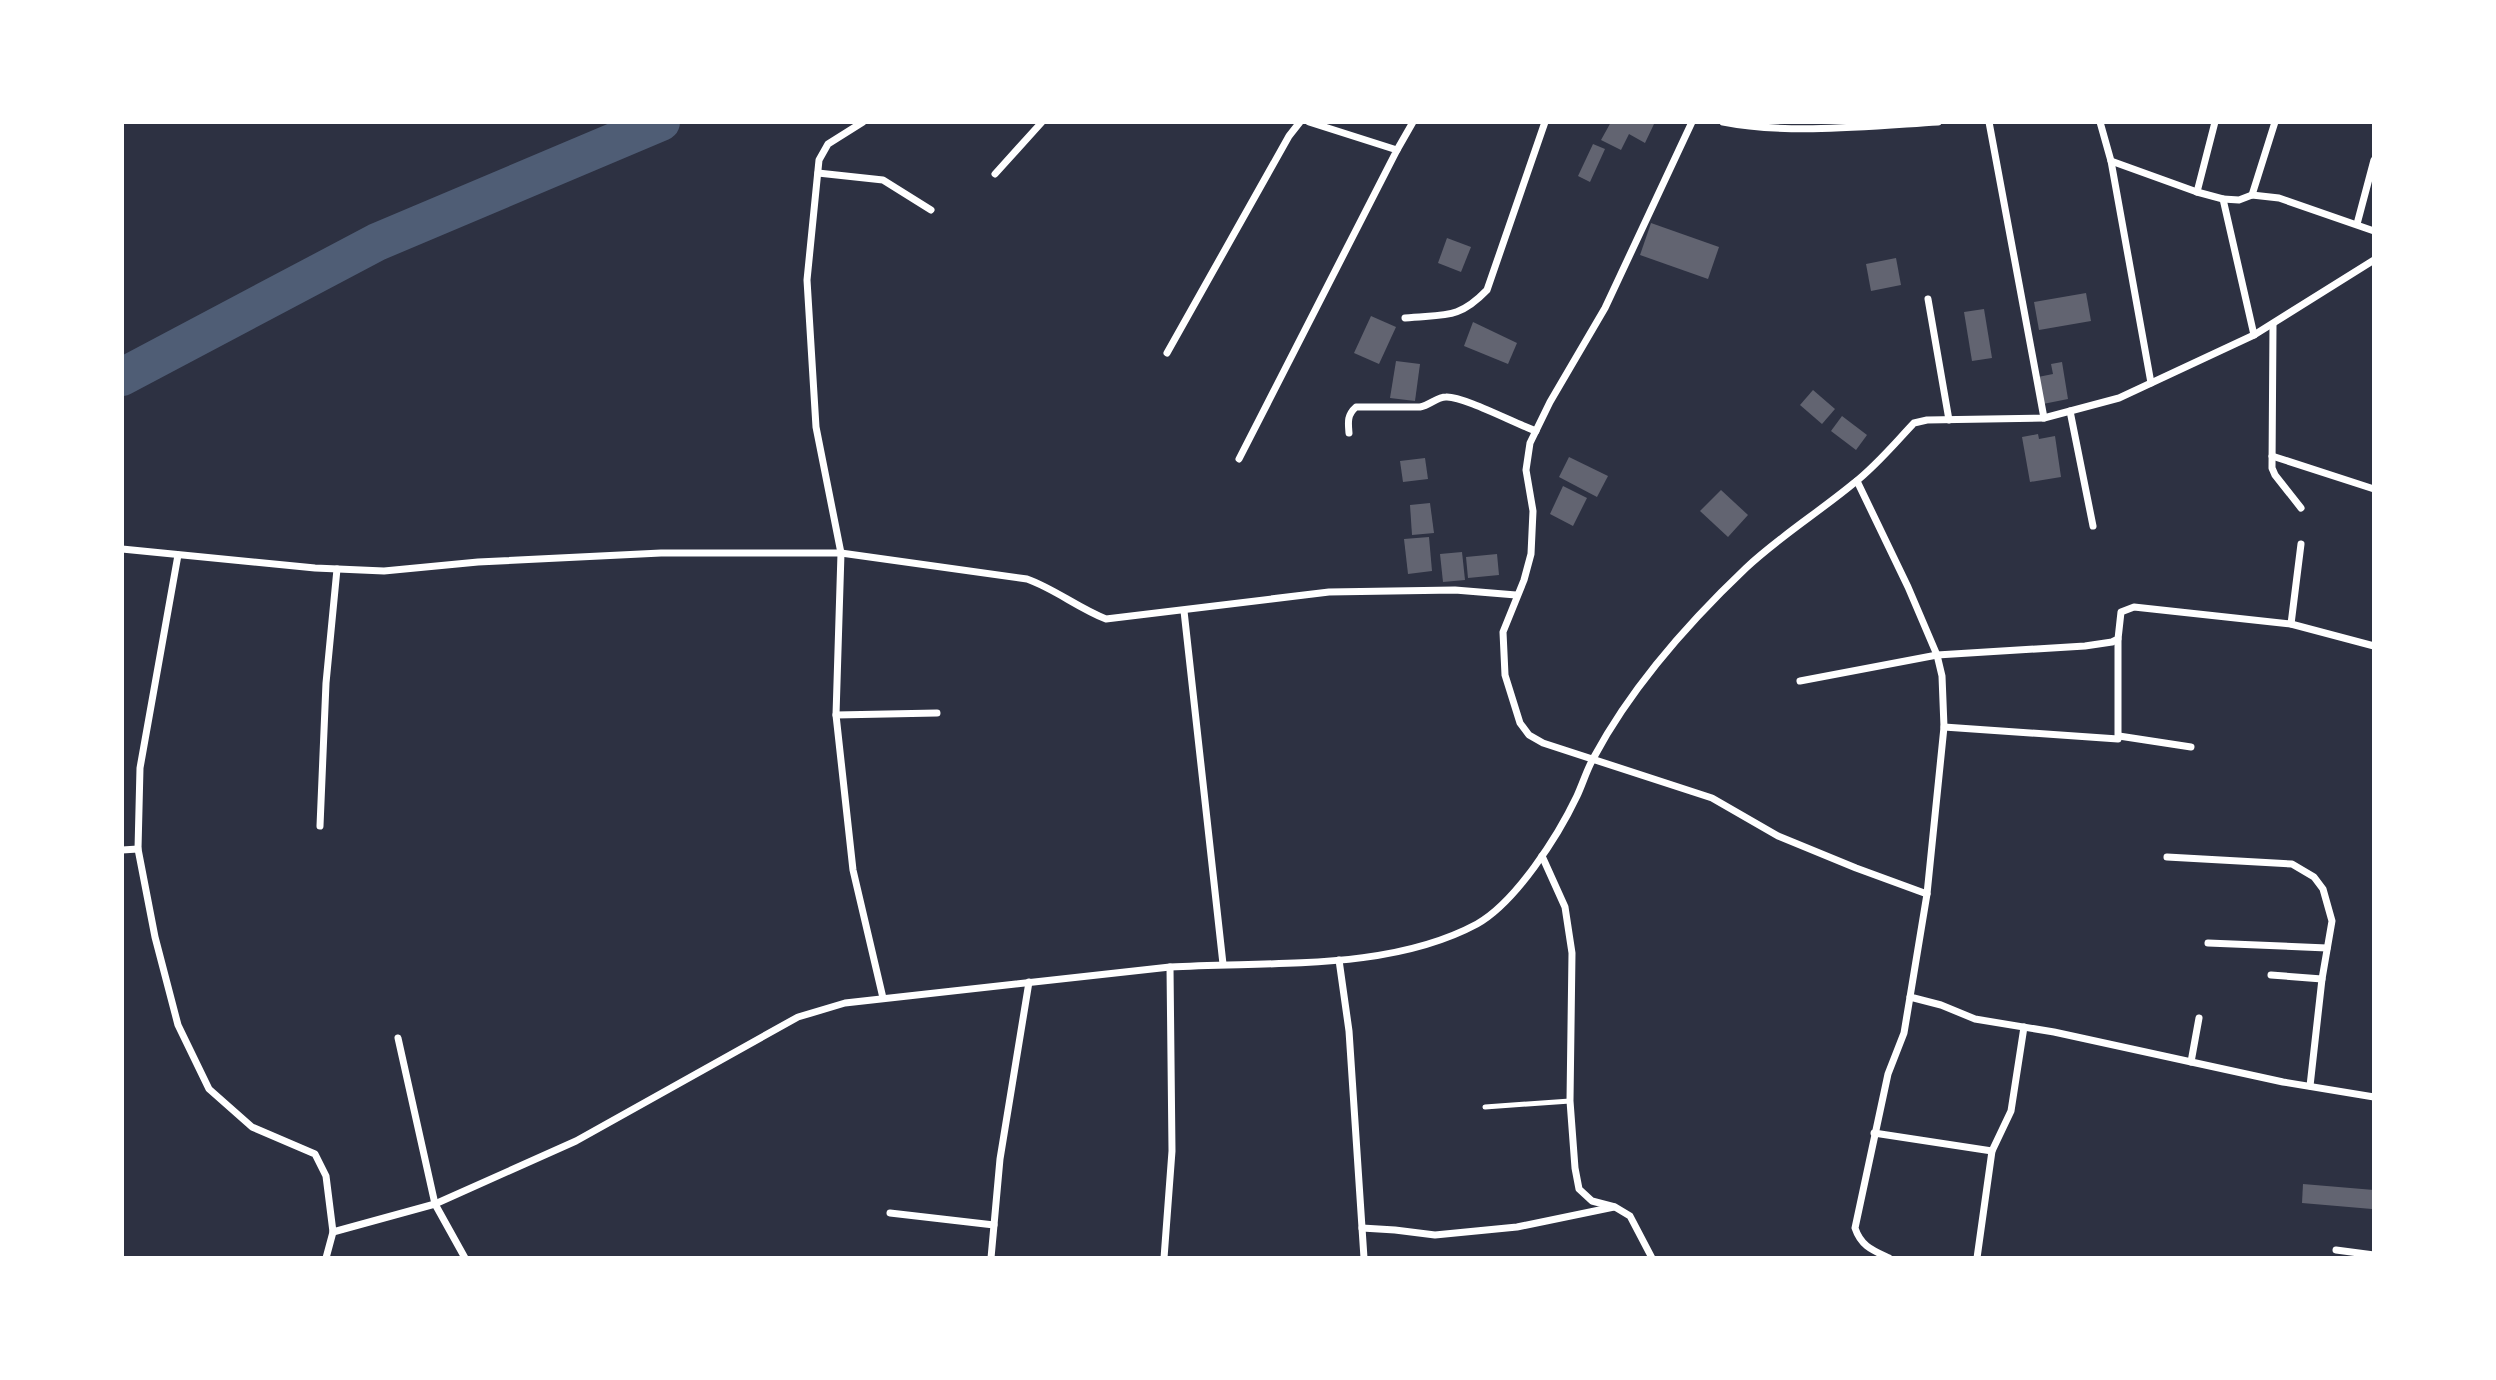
<svg xmlns="http://www.w3.org/2000/svg" width="2496" height="1380" viewBox="0 0 2496 1380" font-family="Inter,sans-serif">
<rect width="100%" height="100%" fill="#2d3142"/>
<g fill="none" stroke-linecap="round" stroke-linejoin="round">
<path stroke="#4f5d75" stroke-width="38" d="M122,377l255,-135 284,-120"/>
</g>
<g fill="#626471">
<path d="M1611,122h40l3,2 -9,19 -16,-9 -8,16 -20,-10z"/>
<path d="M1593,144l12,5 -15,33 -12,-6z"/>
<path d="M1651,223l68,24 -11,32 -68,-24z"/>
<path d="M1447,238l24,9 -10,25 -23,-9z"/>
<path d="M1896,258l5,27 -30,6 -5,-27z"/>
<path d="M2086,293l5,28 -52,9 -5,-28z"/>
<path d="M1984,309l8,49 -20,3 -8,-49z"/>
<path d="M1371,316l25,11 -17,37 -25,-11z"/>
<path d="M1473,322l44,21 -9,21 -44,-18z"/>
<path d="M1396,361l24,3 -5,37 -25,-3z"/>
<path d="M2062,362l6,37 -25,5 -5,-27 15,-3 -2,-10z"/>
<path d="M1813,390l22,19 -13,15 -22,-19z"/>
<path d="M1842,416l25,19 -11,15 -25,-19z"/>
<path d="M2038,434l1,5 16,-3 6,41 -31,5 -8,-45z"/>
<path d="M1569,457l39,19 -11,21 -38,-20z"/>
<path d="M1425,458l3,21 -25,3 -3,-21z"/>
<path d="M1563,486l24,12 -14,28 -23,-12z"/>
<path d="M1721,490l27,25 -20,22 -28,-26z"/>
<path d="M1430,503l4,30 -22,2 -2,-30z"/>
<path d="M1429,537l3,34 -24,3 -4,-35z"/>
<path d="M1462,552l3,28 -22,2 -3,-28z"/>
<path d="M1497,554l2,21 -31,3 -2,-21z"/>
<path d="M2303,1184l71,6 -2,19 -70,-6z"/>
</g>
<g fill="none" stroke-linecap="round" stroke-linejoin="round">
<path stroke="#fff" stroke-width="5" d="M1485,1107l85,-6"/>
<g stroke="#fff" stroke-width="7">
<path d="M863,122l-35,22 -9,16 -12,120 9,147 25,126 -5,162 17,155 30,128"/>
<path d="M1692,122l-87,186 -55,94 -20,41 -4,27 7,41 -2,43 -7,26 -21,52 2,43 15,48 9,12 14,8 169,55 66,38 78,32 71,26"/>
<path d="M1723,122c65,13 149,4 215,0"/>
<path d="M1989,122l55,296"/>
<path d="M2100,122l11,39 86,31 26,7 31,136"/>
<path d="M1397,150l16,-28"/>
<path d="M2111,161l40,222"/>
<path d="M818,173l65,7 48,30"/>
<path d="M995,174l47,-52"/>
<path d="M2197,192l18,-70"/>
<path d="M2252,195l27,3 95,33"/>
<path d="M2223,199l16,1 13,-5 23,-73"/>
<path d="M2357,224l17,-64"/>
<path d="M1928,299l21,121"/>
<path d="M1405,318c40,-4 53,2 82,-28l58,-168"/>
<path d="M2273,324l-1,144 3,7 26,33"/>
<path d="M1167,353l122,-217 11,-14"/>
<path d="M2070,411l23,115"/>
<path d="M1349,433c-1,-11 -2,-18 7,-26h64c10,-2 17,-10 26,-10 17,-1 70,27 90,34"/>
<path d="M2272,456l102,33"/>
<path d="M1239,459l158,-309 -88,-28"/>
<path d="M1857,481l51,106 29,68 5,21 2,51 -17,167 -17,103 31,8 34,14 79,13 229,50 91,15"/>
<path d="M122,549l193,19 69,3 94,-9 183,-9h180l186,26c28,10 51,29 79,40l223,-27 126,-2 61,5"/>
<path d="M178,555l-38,213 -2,81 17,88 23,88 31,64 43,38 63,27 11,22 7,56 -7,26"/>
<path d="M1184,611l39,353"/>
<path d="M2291,624l10,-80"/>
<path d="M1800,681l137,-26 148,-9 27,-4 6,-3 3,-27 13,-5 157,17 83,22"/>
<path d="M836,715l101,-2"/>
<path d="M1944,727l174,12v-100"/>
<path d="M2119,736l72,11"/>
<path d="M320,826l6,-143 11,-114"/>
<path d="M122,850l16,-1"/>
<path d="M1542,856l23,51 7,46 -2,148 5,67 4,21 13,12 23,6 15,9 22,42"/>
<path d="M2167,857l125,7 22,13 9,12 9,32 -10,58 -12,107"/>
<path d="M2208,943l119,5"/>
<path d="M1339,960l10,71 15,227"/>
<path d="M2271,975l51,4"/>
<path d="M398,1038l37,166 30,54"/>
<path d="M2191,1062l8,-44"/>
<path d="M1874,1133l118,18"/>
<path d="M890,1213l104,12"/>
<path d="M1362,1228l33,2 40,5 82,-8 97,-20"/>
<path d="M333,1232l102,-28 141,-63 222,-124 47,-14 325,-36c98,-6 218,5 307,-43 39,-22 81,-88 100,-128 6,-13 10,-27 17,-39 38,-71 93,-133 152,-189 33,-31 73,-56 108,-85 22,-17 41,-40 60,-60l13,-3 117,-2 75,-20 135,-63 120,-75"/>
<path d="M2336,1250l38,5"/>
<path d="M991,1258l9,-99 29,-177"/>
<path d="M1164,1258l8,-107 -2,-184"/>
<path d="M1889,1258c-17,-8 -28,-12 -34,-30l33,-154 16,-41 6,-36"/>
<path d="M1977,1258l15,-107 19,-40 13,-84"/>
</g>
</g>
<rect width="2496" height="1380" fill="none" stroke="#ffffff" stroke-width="248"/>
</svg>
